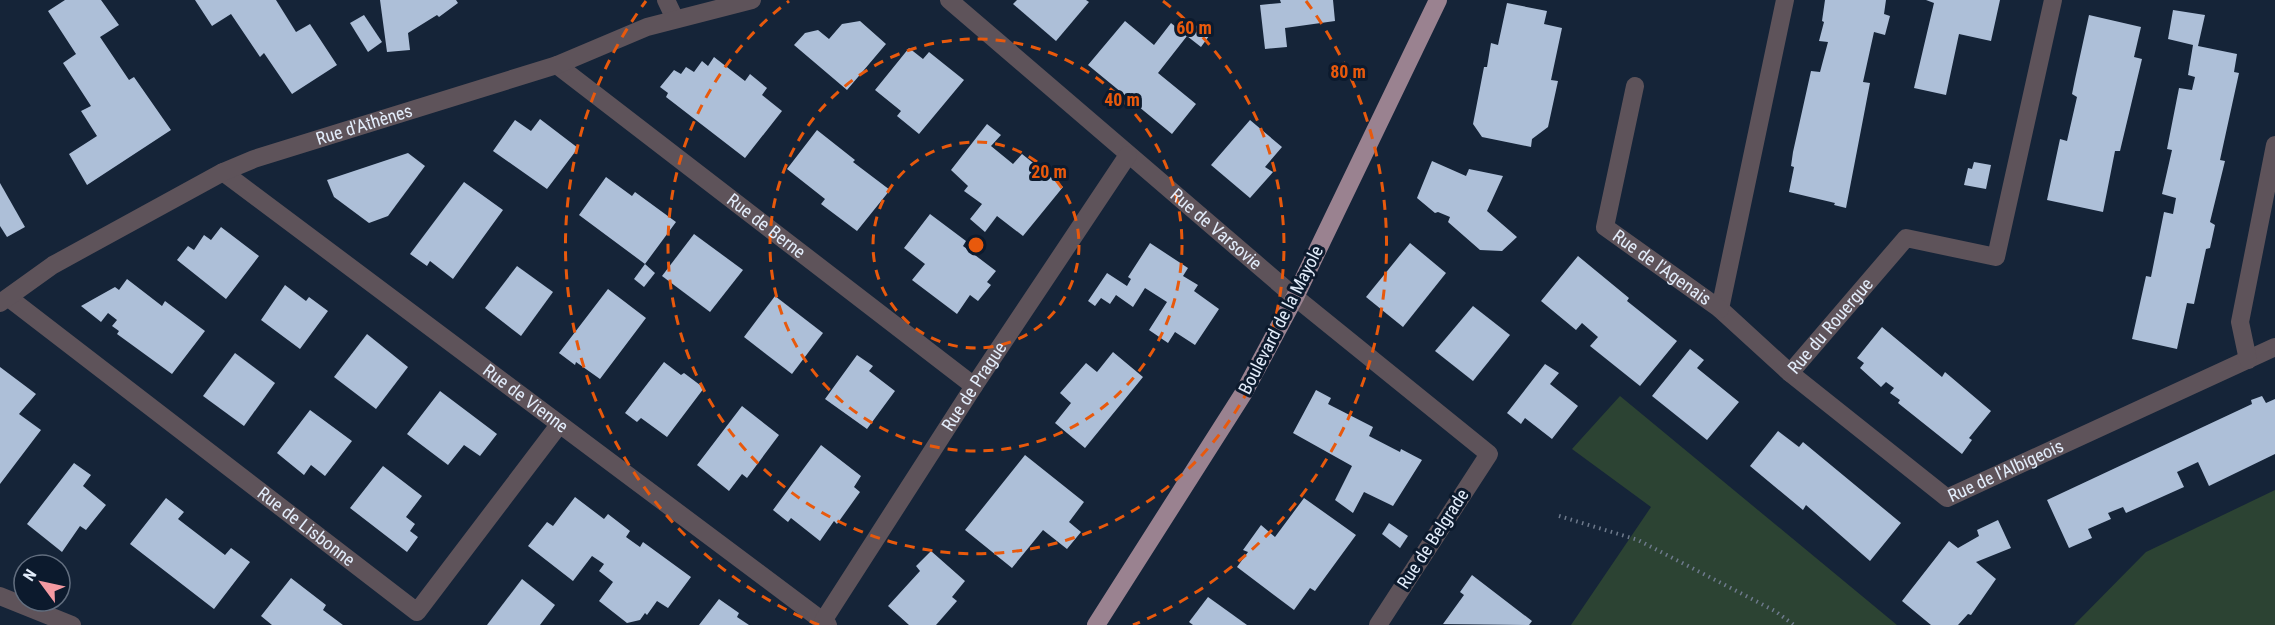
<svg xmlns="http://www.w3.org/2000/svg" width="2275" height="625" viewBox="0 0 2275 625" font-family="'Roboto Condensed',sans-serif">
<rect width="100%" height="100%" fill="#152438"/>
<g fill="#2c4333">
<path d="M1620,396l277,229h-326l80,-118 -79,-58z"/>
<path d="M2275,490v135h-201l72,-73z"/>
</g>
<g fill="#adbfd8">
<path d="M65,0h36l18,25 -19,12 29,43 5,-3 37,53 -84,55 -18,-31 28,-18 -16,-25 10,-5 -28,-43 13,-9 -28,-43z"/>
<path d="M195,0h81l20,32 14,-8 27,41 -45,29 -28,-41 -4,4 -29,-43 -19,12z"/>
<path d="M380,0h76l2,3 -19,14 -2,-2 -29,18 2,17 -23,2z"/>
<path d="M1017,0h69l3,2 -33,39 -43,-37z"/>
<path d="M1280,0h53l2,21 -50,7 2,19 -22,2 -5,-44 21,-2z"/>
<path d="M1825,0h61l-2,14 6,2 -5,19 -11,-3 -11,50 7,1 -24,125 -12,-3 1,-2 -46,-11 5,-25 -3,-1 2,-14 18,-81 9,1 8,-30 -9,-1 5,-19 -2,-1z"/>
<path d="M1926,0h74l-9,41 -32,-7 -13,61 -32,-7 20,-85z"/>
<path d="M1507,3l40,8 -3,13 18,4 -11,52 7,1 -10,46 -16,12 -1,8 -49,-10 -9,-13 11,-57h3l4,-24 7,2z"/>
<path d="M2173,10l32,5 -7,31 39,8 -3,18 5,1 -19,87 5,1 -15,61 5,3 -5,23 -4,1 -12,55 -7,-1 -10,46 -45,-10 14,-63 5,1 13,-65 9,2 3,-16 -14,-4 10,-44 -5,-1 12,-61 13,2 3,-13 -7,-2 5,-30 -25,-6z"/>
<path d="M364,15l18,27 -14,10 -18,-29z"/>
<path d="M2089,15l52,12 -7,30 8,2 -22,92h-5l-12,61 -56,-12 13,-61 7,2 10,-44 -5,-3 3,-15z"/>
<path d="M860,21l26,23 -39,46 -53,-45 11,-12 13,-3 11,9 13,-15z"/>
<path d="M1125,21l29,24 17,-22 10,8 10,-10 18,15 -8,11 -14,-11 -29,37 38,31 -24,30 -84,-69z"/>
<path d="M909,48l14,11 6,-7 35,28 -45,54 -22,-18 4,-5 -26,-21z"/>
<path d="M714,57l31,24 5,-7 17,14 -5,7 20,16 -37,47 -79,-61 2,-4 -8,-6 14,-17 7,4 5,-7 8,5 8,-11 6,5z"/>
<path d="M540,119l38,29 -31,41 -54,-38 22,-31 16,11z"/>
<path d="M1250,120l32,27 -17,20 8,5 -23,26 -39,-33z"/>
<path d="M987,124l14,11 -10,11 22,18 9,-10 41,33 -40,49 -26,-20 -12,16 -15,-13 12,-15 -18,-13 4,-5 -17,-16z"/>
<path d="M817,130l38,30 -2,2 37,28 -33,41 -36,-27 4,-5 -38,-30z"/>
<path d="M408,153l17,13 -37,50 -19,7 -35,-26 -7,-17z"/>
<path d="M1432,161l34,15 3,-7 34,7 -16,35 30,26 -15,14 -22,-1 -32,-28 2,-5 -12,-5 -3,1 -18,-15z"/>
<path d="M1974,162l17,3 -5,24 -22,-4 4,-17 4,1z"/>
<path d="M606,177l26,19 3,-4 41,30 -31,42 -66,-49z"/>
<path d="M464,182l39,28 -50,69 -23,-18 -3,5 -17,-12z"/>
<path d="M0,183l25,44 -18,10 -7,-11z"/>
<path d="M930,214l36,27 -3,5 33,25 -9,11 4,3 -13,16 -8,-6 -13,19 -45,-34 13,-16 -21,-16z"/>
<path d="M221,227l38,29 -33,43 -49,-39 11,-14 6,4 10,-15 7,5z"/>
<path d="M694,234l49,36 -33,42 -48,-36z"/>
<path d="M1150,243l38,25 -5,8 15,9 -4,6 25,18 -24,36 -20,-13 -7,11 -19,-13 18,-28 -22,-14 -12,19 -17,-12 -6,9 -9,-6 -6,8 -7,-5 19,-28 20,13 4,-7 -3,-2z"/>
<path d="M1410,243l36,30 -43,54 -37,-30z"/>
<path d="M1578,256l51,42 -2,3 50,40 -37,45 -50,-40 8,-9 -16,-14 -6,7 -35,-29z"/>
<path d="M645,264l10,9 -11,14 -10,-8z"/>
<path d="M517,266l36,26 -32,44 -36,-28z"/>
<path d="M127,279l35,27 3,-5 40,30 -33,43 -55,-40 2,-3 -7,-5 5,-6 -9,-7 -7,9 -20,-16 34,-19 4,3z"/>
<path d="M285,285l21,16 3,-4 19,14 -28,38 -39,-29z"/>
<path d="M608,289l38,29 -46,61 -24,-17 -1,3 -16,-12z"/>
<path d="M775,296l48,37 -31,41 -48,-37z"/>
<path d="M1473,306l37,29 -37,46 -38,-30z"/>
<path d="M1882,327l60,50 3,-5 46,39 -22,27 3,2 -10,14 -64,-51 2,-3 -10,-7 4,-5 -8,-6 -5,5 -21,-19 4,-5 -7,-5z"/>
<path d="M367,334l41,33 -32,42 -42,-32z"/>
<path d="M1690,349l14,11 -7,8 42,34 -32,38 -55,-44z"/>
<path d="M1113,352l30,25 -58,71 -30,-25 16,-20 -11,-10 26,-30 11,9z"/>
<path d="M235,353l40,30 -31,43 -41,-30z"/>
<path d="M857,355l16,11 -4,5 26,20 -28,38 -42,-30z"/>
<path d="M664,362l17,13 3,-2 20,15 -37,49 -26,-19 -4,4 -12,-9z"/>
<path d="M1545,364l14,9 -9,11 28,22 -26,33 -27,-21 -4,6 -14,-11z"/>
<path d="M0,367l36,27 -17,20 22,16 -41,54z"/>
<path d="M1316,390l15,8 -3,6 45,23 -4,9 31,16 1,-3 21,11 -29,46 -29,-14 -11,21 -18,-13 17,-34 -59,-33z"/>
<path d="M440,391l57,43 -17,22 -16,-11 -16,20 -41,-31z"/>
<path d="M2262,396l4,7 9,-4v55l-66,32 -11,-24 -21,10 7,15 -58,26 -3,-6 -15,6 3,6 -23,10 4,9 -23,10 -22,-48 205,-96 -1,-4z"/>
<path d="M742,406l37,29 -32,43 -5,-4 -13,17 -32,-26z"/>
<path d="M310,410l42,31 -27,35 -14,-11 -7,10 -27,-22z"/>
<path d="M1778,431l21,16 4,-5 98,81 -31,38 -64,-56 -3,5 -53,-44z"/>
<path d="M821,445l40,31 -7,11 6,5 -23,32 -3,-3 -14,20 -29,-23 -3,4 -15,-12z"/>
<path d="M1025,455l59,47 -15,20 12,10 -14,17 -24,-19 -31,38 -47,-38z"/>
<path d="M74,463l17,12 -8,11 23,19 -20,25 -6,-4 -18,26 -35,-28z"/>
<path d="M383,466l39,30 -16,21 9,7 -5,7 8,6 -11,15 -57,-44z"/>
<path d="M575,497l29,22 4,-5 22,17 -4,6 14,10 3,-5 48,35 -23,31 -11,-7 -10,14 -2,-2 -5,7 -13,3 -28,-22 14,-19 -14,-11 5,-7 -12,-8 -19,25 -45,-35 19,-24 6,4z"/>
<path d="M166,498l18,14 -6,7 47,36 6,-7 19,14 -36,47 -84,-65z"/>
<path d="M1304,498l52,37 -41,56 -5,-3 -16,22 -57,-43 11,-15 -5,-2 18,-25 14,12z"/>
<path d="M1998,520l13,28 -35,14 20,17 -25,36 -3,-1 -10,11h-27l-29,-24 47,-60 9,7 21,-12 -2,-6z"/>
<path d="M1389,523l19,13 -8,12 -18,-14z"/>
<path d="M931,551l34,30 -13,16 5,4 -21,24h-27l-21,-19 32,-35 -4,-5z"/>
<path d="M1472,575l60,46 -3,4 -86,-1 21,-29 -4,-3z"/>
<path d="M291,578l35,27 -3,5 20,15h-71l-11,-9z"/>
<path d="M522,579l33,26 -15,20h-53z"/>
<path d="M1208,597l14,10 25,18h-54l-4,-3z"/>
<path d="M719,599l20,14 -2,4 12,8h-50z"/>
</g>
<g fill="none" stroke-linecap="round" stroke-linejoin="round">
<path stroke="#6e7a8c" stroke-width="4" stroke-dasharray="1.5 4.5" stroke-linecap="butt" d="M1559,516l79,24 137,71 19,14"/>
<g stroke="#5e535a" stroke-width="18">
<path d="M666,0l9,19"/>
<path id="s1" d="M949,0l346,297 194,157 -111,171"/>
<path id="s2" d="M1785,0l-65,309 70,64 157,125 328,-151"/>
<path id="s3" d="M557,65l417,321"/>
<path id="s4" d="M1635,86l-30,141 115,82"/>
<path id="s5" d="M223,172l605,453"/>
<path id="s6" d="M9,298l408,314 142,-187"/>
<path id="s7" d="M0,303l53,-38 170,-93 31,-13 303,-94 90,-38 105,-27"/>
<path d="M2248,360l-8,-38 35,-177"/>
<path id="s8" d="M1790,373l116,-135 90,19 57,-257"/>
<path d="M0,596l72,29"/>
<path id="s9" d="M823,621l151,-235 154,-231"/>
</g>
<path stroke="#9a8290" stroke-width="18" d="M1096,625l147,-231 52,-97 143,-297"/>
</g>
<g fill="none" stroke="#e8590c" stroke-width="3" stroke-dasharray="10 8">
<circle cx="976" cy="245" r="103"/>
<circle cx="976" cy="245" r="206"/>
<path d="M1163 1A308 308 0 1 1 789 1"/>
<path d="M819 625A411 411 0 0 1 646 1M1306 1A411 411 0 0 1 1133 625"/>
</g>
<g text-anchor="middle" stroke-width="6" stroke-linejoin="round" paint-order="stroke">
<g font-size="18" fill="#e2ecfa" stroke="#0c1a2d">
<text dy="6" stroke="none"><textPath href="#s7" startOffset="408">Rue d'Athènes</textPath></text>
<text dy="6" stroke="none"><textPath href="#s3" startOffset="264">Rue de Berne</textPath></text>
<text dy="6" stroke="none"><textPath href="#s1" startOffset="352">Rue de Varsovie</textPath></text>
<text dy="6" stroke="none"><textPath href="#s4" startOffset="214">Rue de l'Agenais</textPath></text>
<text transform="translate(1281 320) rotate(-63)" y="6">Boulevard de la Mayole</text>
<text dy="6" stroke="none"><textPath href="#s8" startOffset="62">Rue du Rouergue</textPath></text>
<text dy="6" stroke="none"><textPath href="#s9" startOffset="279">Rue de Prague</textPath></text>
<text dy="6" stroke="none"><textPath href="#s5" startOffset="378">Rue de Vienne</textPath></text>
<text dy="6" stroke="none"><textPath href="#s2" startOffset="676">Rue de l'Albigeois</textPath></text>
<text dy="6" stroke="none"><textPath href="#s6" startOffset="375">Rue de Lisbonne</textPath></text>
<text transform="translate(1433 539) rotate(-57)" y="6">Rue de Belgrade</text>
</g>
</g>
<circle cx="976" cy="245" r="9" fill="#e8590c" stroke="#0c1a2d" stroke-width="3"/>
<g font-size="18" text-anchor="middle" font-weight="bold" fill="#e8590c" stroke="#0c1a2d" stroke-width="6" stroke-linejoin="round" paint-order="stroke">
<text x="1194" y="34">60 m</text>
<text x="1348" y="78">80 m</text>
<text x="1122" y="106">40 m</text>
<text x="1049" y="178">20 m</text>
</g>
<g transform="translate(42 583) rotate(303)"><circle r="28" fill="#0c1a2d" stroke="#626e7f" stroke-width="1.5"/>
<path d="M0-4.5L10 22L0 15L-10 22Z" fill="#f49aa2"/>
<text y="-9" font-size="16" font-weight="bold" text-anchor="middle" fill="#e2ecfa">N</text>
</g>
</svg>
